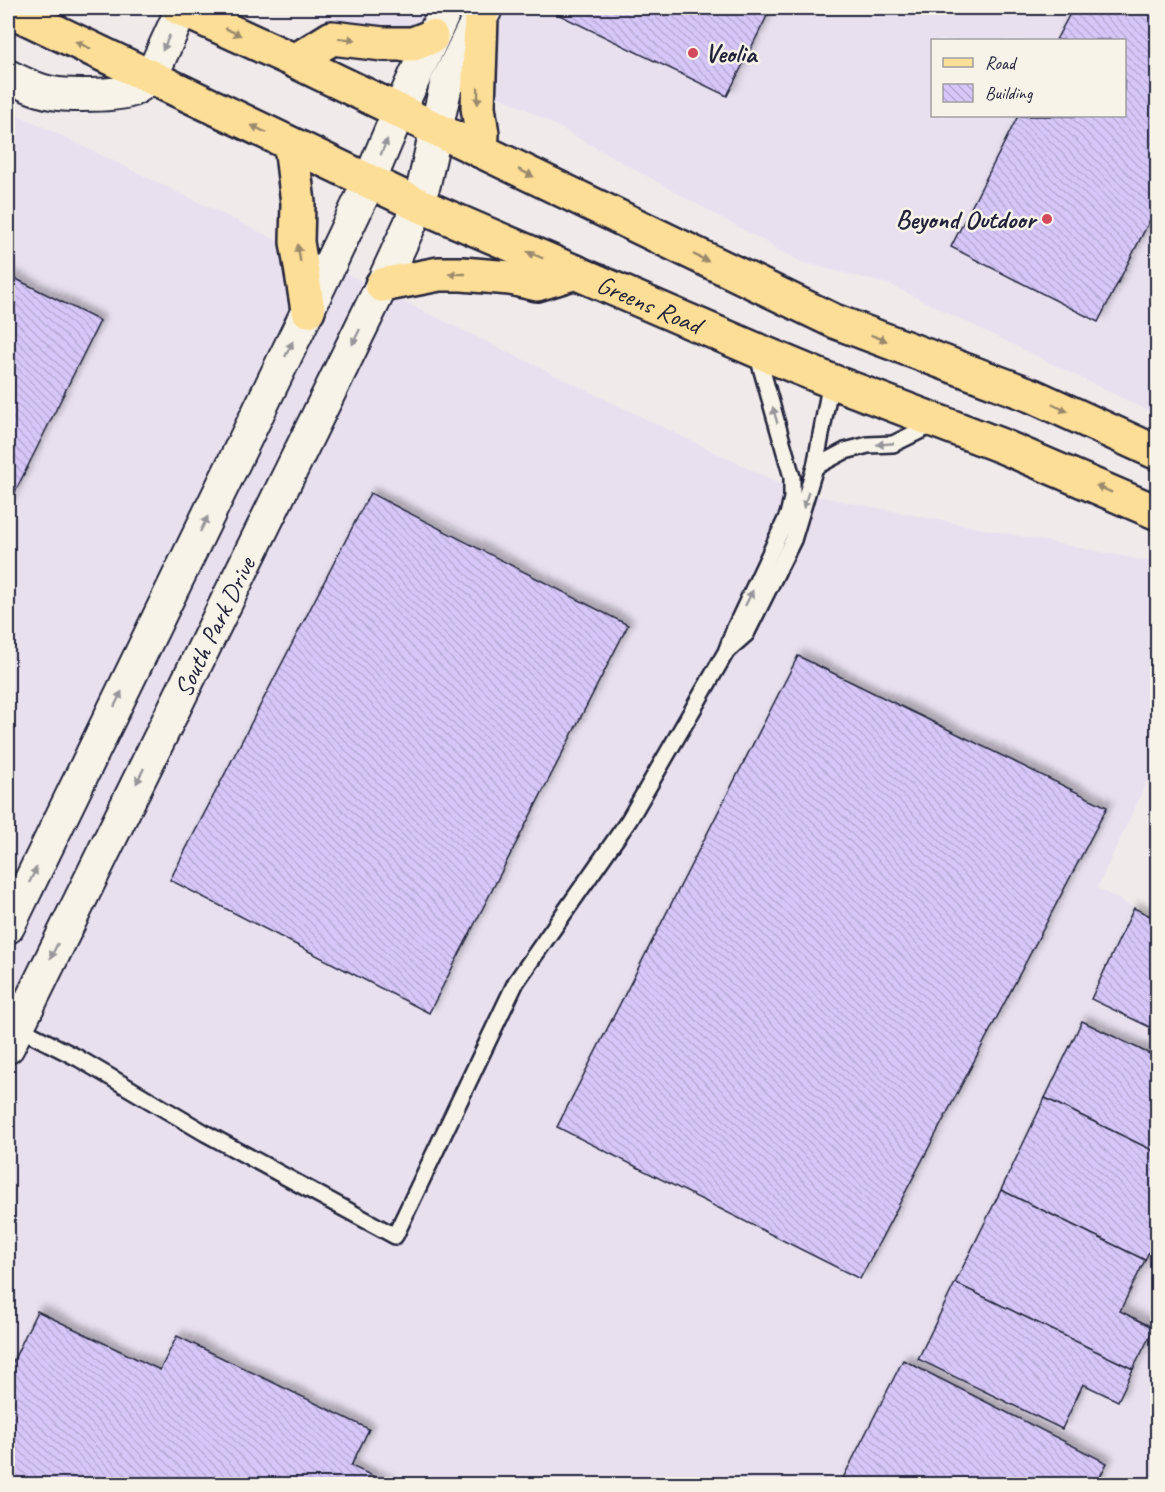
<svg xmlns="http://www.w3.org/2000/svg" width="1165" height="1492" viewBox="0 0 1165 1492" font-family="Caveat,sans-serif">
<defs>
<pattern id="building-back-hatch" width="6" height="6" patternUnits="userSpaceOnUse" patternTransform="scale(1.5)"><rect width="6" height="6" fill="#d6c7f8"/><path d="M-1 5l2 2M0 0l6 6M5-1l2 2" fill="none" stroke="#b7abd6"/></pattern>
<filter id="shadow"><feDropShadow dx="5.5" dy="-5.5" stdDeviation="3" flood-color="#0004"/></filter>
</defs>
<rect width="100%" height="100%" fill="#f0eaeb"/>
<filter id="ink" filterUnits="userSpaceOnUse"><feTurbulence type="fractalNoise" baseFrequency=".0167" numOctaves="2"/><feDisplacementMap in="SourceGraphic" scale="12" xChannelSelector="R" yChannelSelector="G"/><feConvolveMatrix kernelMatrix="1 2 1 2 8 2 1 2 1" color-interpolation-filters="sRGB"/></filter>
<g filter="url(#ink)">
<g fill="#e8e0ef" fill-rule="evenodd">
<path d="M304,8h853v407l-266,-130 -90,-23 -273,-152zM932,40h192v76h-192z"/>
<path d="M8,110l766,371 42,15 341,67v198l-60,127 60,32v564h-1149z"/>
</g>
<g fill="url(#building-back-hatch)" stroke="#22223b" stroke-width="1.5" filter="url(#shadow)">
<path d="M550,8h221l-44,88 -178,-86z"/>
<path d="M1073,8h85v196l-60,118 -147,-75 67,-131h106v-76h-68z"/>
<path d="M8,275l92,46 -92,185z"/>
<path d="M370,493l258,132 -199,388 -259,-133z"/>
<path d="M798,656l309,151 -247,472 -303,-152z"/>
<path d="M1134,908l24,12v111l-67,-32z"/>
<path d="M1082,1021l76,37v95l-113,-55z"/>
<path d="M1045,1098l113,55v80l-13,27 -144,-70z"/>
<path d="M1001,1190l144,70 -25,51 34,17 -21,41 -178,-86z"/>
<path d="M955,1283l178,86 -15,32 -35,-17 -21,45 -144,-70z"/>
<path d="M37,1311l123,59 17,-34 192,93 -18,37 39,18h-382v-112z"/>
<path d="M903,1360l204,103 -11,21h-256z"/>
</g>
<g fill="none" stroke-linecap="round" stroke-linejoin="round">
<g stroke="#22223b" stroke-width="20">
<g id="service">
<path d="M815,467l30,-16 23,-6 25,-1 43,-21"/>
<path d="M729,649l17,-15 47,-94 22,-73 16,-86"/>
<path d="M17,1027l61,31 127,75 190,103 121,-254 113,-162 97,-168 9,-24 53,-113 4,-17v-21l-35,-124"/>
</g>
</g>
<g stroke="#22223b" stroke-width="36">
<g id="minor">
<path d="M8,76c14,7 28,14 44,17 15,3 66,3 80,-3 7,-3 13,-8 19,-13l31,-68"/>
<path d="M8,927l300,-617 61,-128 30,-71 47,-103"/>
<path id="s1" d="M8,1047l374,-762 29,-63 13,-38 22,-99 26,-54 13,-20"/>
</g>
</g>
<g stroke="#22223b" stroke-width="38">
<g id="primary">
<path d="M179,8l116,53 539,260 199,75 125,57"/>
<path id="s2" d="M8,9l409,195 339,146 75,31 171,65 156,67"/>
<path d="M481,17l-3,90 4,27 -1,17"/>
<path d="M295,61l37,-23 51,6h30l18,-7"/>
<path d="M291,145l7,58 -1,39 11,68"/>
<path d="M382,285l57,-11h23l48,4 27,6 39,-12"/>
</g>
</g>
<path stroke="#22223b" stroke-width="4" stroke-dasharray="6 4.5" stroke-linecap="butt" d="M392,13l8,-5"/>
<use href="#service" stroke="#f7f3e8" stroke-width="15"/>
<use href="#minor" stroke="#f7f3e8" stroke-width="32"/>
<use href="#primary" stroke="#fdde96" stroke-width="33"/>
</g>
<defs><path id="oneway-solid" d="M-6-.8H1V-3.2L6.5 0L1 3.2V.8H-6Z" transform="scale(1.5)"/></defs>
<g fill="#9a896d">
<use href="#oneway-solid" transform="translate(233 32) rotate(25)"/>
<use href="#oneway-solid" transform="translate(347 39) rotate(5)"/>
<use href="#oneway-solid" transform="translate(83 45) rotate(-155)"/>
<use href="#oneway-solid" transform="translate(478 96) rotate(91)"/>
<use href="#oneway-solid" transform="translate(259 129) rotate(-154)"/>
<use href="#oneway-solid" transform="translate(526 173) rotate(26)"/>
<use href="#oneway-solid" transform="translate(299 253) rotate(-99)"/>
<use href="#oneway-solid" transform="translate(535 255) rotate(-157)"/>
<use href="#oneway-solid" transform="translate(701 258) rotate(26)"/>
<use href="#oneway-solid" transform="translate(457 274) rotate(180)"/>
<use href="#oneway-solid" transform="translate(879 338) rotate(21)"/>
<use href="#oneway-solid" transform="translate(1060 408) rotate(25)"/>
<use href="#oneway-solid" transform="translate(1104 489) rotate(-156)"/>
</g>
<g fill="#97959a">
<use href="#oneway-solid" transform="translate(166 43) rotate(115)"/>
<use href="#oneway-solid" transform="translate(384 147) rotate(-67)"/>
<use href="#oneway-solid" transform="translate(356 337) rotate(116)"/>
<use href="#oneway-solid" transform="translate(289 349) rotate(-64)"/>
<use href="#oneway-solid" transform="translate(775 415) rotate(-106)"/>
<use href="#oneway-solid" transform="translate(885 444) rotate(175)"/>
<use href="#oneway-solid" transform="translate(806 500) rotate(107)"/>
<use href="#oneway-solid" transform="translate(204 524) rotate(-64)"/>
<use href="#oneway-solid" transform="translate(749 598) rotate(-64)"/>
<use href="#oneway-solid" transform="translate(118 699) rotate(-64)"/>
<use href="#oneway-solid" transform="translate(140 776) rotate(116)"/>
<use href="#oneway-solid" transform="translate(33 875) rotate(-64)"/>
<use href="#oneway-solid" transform="translate(54 951) rotate(116)"/>
</g>
</g>
<g fill="#d1495b" stroke="#f7f3e8" stroke-width="2">
<circle cx="693" cy="53" r="6"/>
<circle cx="1047" cy="219" r="6"/>
</g>
<g text-anchor="middle" stroke-width="5" stroke-linejoin="round" paint-order="stroke">
<g font-size="26" font-weight="bold" fill="#22223b" stroke="#f7f3e8" text-anchor="start">
<text x="705" y="62">Veolia</text>
<text x="1035" y="228" text-anchor="end">Beyond Outdoor</text>
</g>
<g font-size="26" fill="#22223b" stroke="#f7f3e8">
<text dy="9" stroke="none"><textPath href="#s2" startOffset="706">Greens Road</textPath></text>
<text dy="9" stroke="none"><textPath href="#s1" startOffset="468">South Park Drive</textPath></text>
</g>
</g>
<rect width="1165" height="1492" fill="none" stroke="#f7f3e8" stroke-width="30"/>
<rect x="15" y="15" width="1135" height="1462" fill="none" stroke="#22223b" stroke-width="2" filter="url(#ink)"/>
<rect x="931" y="39" width="195" height="78" fill="#f7f3e8" stroke="#a29fa3" stroke-width="1.5"/>
<rect x="943" y="58" width="30" height="9" fill="#fdde96" stroke="#a29fa3" stroke-width="1.5"/>
<text x="985" y="69" font-size="18" fill="#22223b">Road</text>
<rect x="943" y="84" width="30" height="18" fill="url(#building-back-hatch)" stroke="#a29fa3" stroke-width="1.5"/>
<text x="985" y="99" font-size="18" fill="#22223b">Building</text>
</svg>
